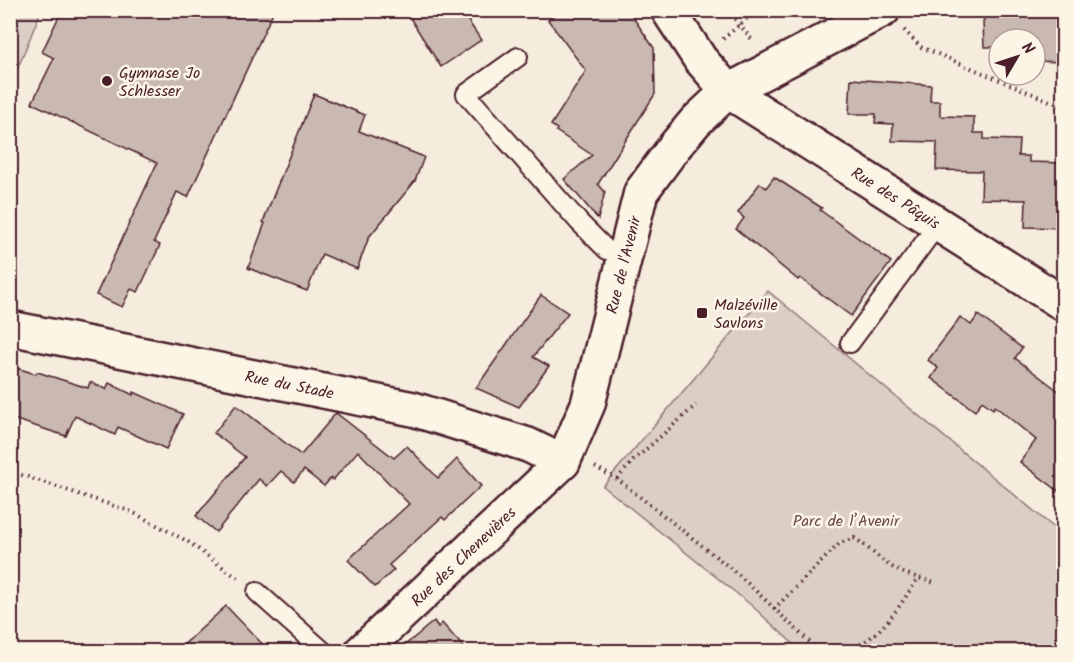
<svg xmlns="http://www.w3.org/2000/svg" width="1074" height="662" viewBox="0 0 1074 662" font-family="Kalam,sans-serif">
<rect width="100%" height="100%" fill="#f5ecde"/>
<filter id="ink" filterUnits="userSpaceOnUse"><feTurbulence type="fractalNoise" baseFrequency=".0167" numOctaves="2"/><feDisplacementMap in="SourceGraphic" scale="12" xChannelSelector="R" yChannelSelector="G"/><feConvolveMatrix kernelMatrix="1 2 1 2 8 2 1 2 1" color-interpolation-filters="sRGB"/></filter>
<g filter="url(#ink)">
<g fill="#dbcec4" stroke="#927678" stroke-width="1.5">
<path d="M11,10l30,1 -30,74 -1,-74z"/>
<path d="M768,291l295,244v116h-262l-50,-46 -148,-119z"/>
</g>
<g fill="#cab9b1" stroke="#4a1f2b" stroke-width="1.5">
<path d="M62,10h212l-86,187 -11,-5 -23,50 6,3 -22,47 -7,-3 -9,18 -26,-12 61,-132 -125,-60 22,-45 -12,-6z"/>
<path d="M405,10h56l20,30 -40,27z"/>
<path d="M562,10h66l26,38 1,46 -57,90 7,8 -7,27 -34,-40 28,-24 -36,-24 1,-2 -6,-4 35,-54 -38,-51z"/>
<path d="M1006,10h58v52l-29,-1v-22h-36v8h-15l-1,-26h1v-6l22,1z"/>
<path d="M851,79l80,6 -1,16h10v15l34,1v16h10v6l35,1 -1,16h11v6l34,1 1,65 -39,-1 1,-27 -45,-1 1,-28 -46,-1 1,-28 -45,-1 1,-17 -18,-1 1,-9h-27z"/>
<path d="M314,94l51,21 -6,16 65,26 -9,24 -46,56 -12,32 -35,-15 -15,37 -59,-23 17,-45 -2,-1z"/>
<path d="M774,177l48,31 -2,2 71,52 -40,54 -51,-38 -2,2 -62,-51 8,-11 -6,-5 22,-30 6,5z"/>
<path d="M541,295l27,18 -35,44 16,9 -30,41 -43,-19z"/>
<path d="M978,315l44,33 -7,10 49,37v100l-44,-33 16,-22 -41,-34 -2,3 -11,-8 -7,10 -44,-33 7,-10 -10,-8 26,-34 6,-9 11,8z"/>
<path d="M10,366l26,8 1,-2 51,16 2,-6 16,7 3,-6 24,12 1,-3 49,22 -17,35 -48,-22 -3,8 -40,-19 -9,20 -56,-18z"/>
<path d="M236,405l65,50 35,-42 58,45 13,-12 31,32 19,-19 24,27 -36,34 -3,-3 -53,48 5,5 -19,17 -27,-27 61,-56 -51,-53 -25,29 -2,-2 -7,8 -20,-16 -10,12 -13,-11 -14,15 -8,-7 -43,53 -20,-16 49,-59 -31,-24z"/>
<path d="M226,606l43,45h-92z"/>
<path d="M434,621l4,6 4,-4 25,28h-69z"/>
</g>
<g fill="none" stroke-linecap="round" stroke-linejoin="round">
<g stroke="#4a1f2b" stroke-width="22">
<g id="service">
<path d="M518,57l-52,37 113,128 28,28 18,4"/>
<path d="M850,343l88,-119"/>
<path d="M257,592l67,60"/>
</g>
</g>
<g stroke="#4a1f2b" stroke-width="38">
<g id="minor">
<path id="s1" d="M668,10l32,49 28,32 336,213"/>
<path id="s2" d="M10,328l403,81 115,36 35,17"/>
<path id="s3" d="M361,652l202,-190 25,-58 53,-212 34,-46 20,-24 33,-31 155,-81"/>
</g>
</g>
<g stroke="#4a1f2b" stroke-width="4" stroke-dasharray="1.5 4.5" stroke-linecap="butt">
<path d="M727,10l27,32"/>
<path d="M904,30l17,17 143,60"/>
<path d="M723,39l34,-29"/>
<path d="M595,467l22,12 121,95 82,78"/>
<path d="M10,471l122,41 55,29 52,38"/>
<path d="M617,479l16,-18 63,-56"/>
<path d="M774,609l66,-66 14,-5c13,8 22,18 35,27 13,9 31,13 46,18"/>
<path d="M844,652c37,-13 54,-44 75,-75"/>
</g>
<use href="#service" stroke="#fcf5e5" stroke-width="18"/>
<use href="#minor" stroke="#fcf5e5" stroke-width="33"/>
</g>
</g>
<g fill="#4a1f2b" stroke="#fcf5e5" stroke-width="2">
<circle cx="107" cy="81" r="6"/>
<rect x="696" y="307" width="12" height="12" rx="3"/>
</g>
<g text-anchor="middle" stroke-width="5" stroke-linejoin="round" paint-order="stroke">
<g font-size="16" fill="#4a1f2b" stroke="#fcf5e5" text-anchor="start">
<text x="119" y="78">Gymnase Jo<tspan x="119" dy="18">Schlesser</tspan></text>
<text x="714" y="310">Malzéville<tspan x="714" dy="18">Savlons</tspan></text>
</g>
<g font-size="16" fill="#4a1f2b" stroke="#fcf5e5">
<text dy="6" stroke="none"><textPath href="#s1" startOffset="300">Rue des Pâquis</textPath></text>
<text dy="6" stroke="none"><textPath href="#s3" startOffset="484">Rue de l'Avenir</textPath></text>
<text dy="6" stroke="none"><textPath href="#s2" startOffset="285">Rue du Stade</textPath></text>
<text dy="6" stroke="none"><textPath href="#s3" startOffset="140">Rue des Chenevières</textPath></text>
</g>
<g font-size="16" fill="#6e4b51" stroke="#fcf5e5">
<text x="846" y="526">Parc de l’Avenir</text>
</g>
</g>
<rect width="1074" height="662" fill="none" stroke="#fcf5e5" stroke-width="36"/>
<rect x="18" y="18" width="1038" height="626" fill="none" stroke="#4a1f2b" stroke-width="2" filter="url(#ink)"/>
<g transform="translate(1017 57) rotate(51)"><circle r="28" fill="#fcf5e5" stroke="#b59f9b" stroke-width="1.5"/>
<path d="M0-4.5L10 22L0 15L-10 22Z" fill="#4a1f2b"/>
<text y="-9" font-size="16" font-weight="bold" text-anchor="middle" fill="#4a1f2b">N</text>
</g>
</svg>
